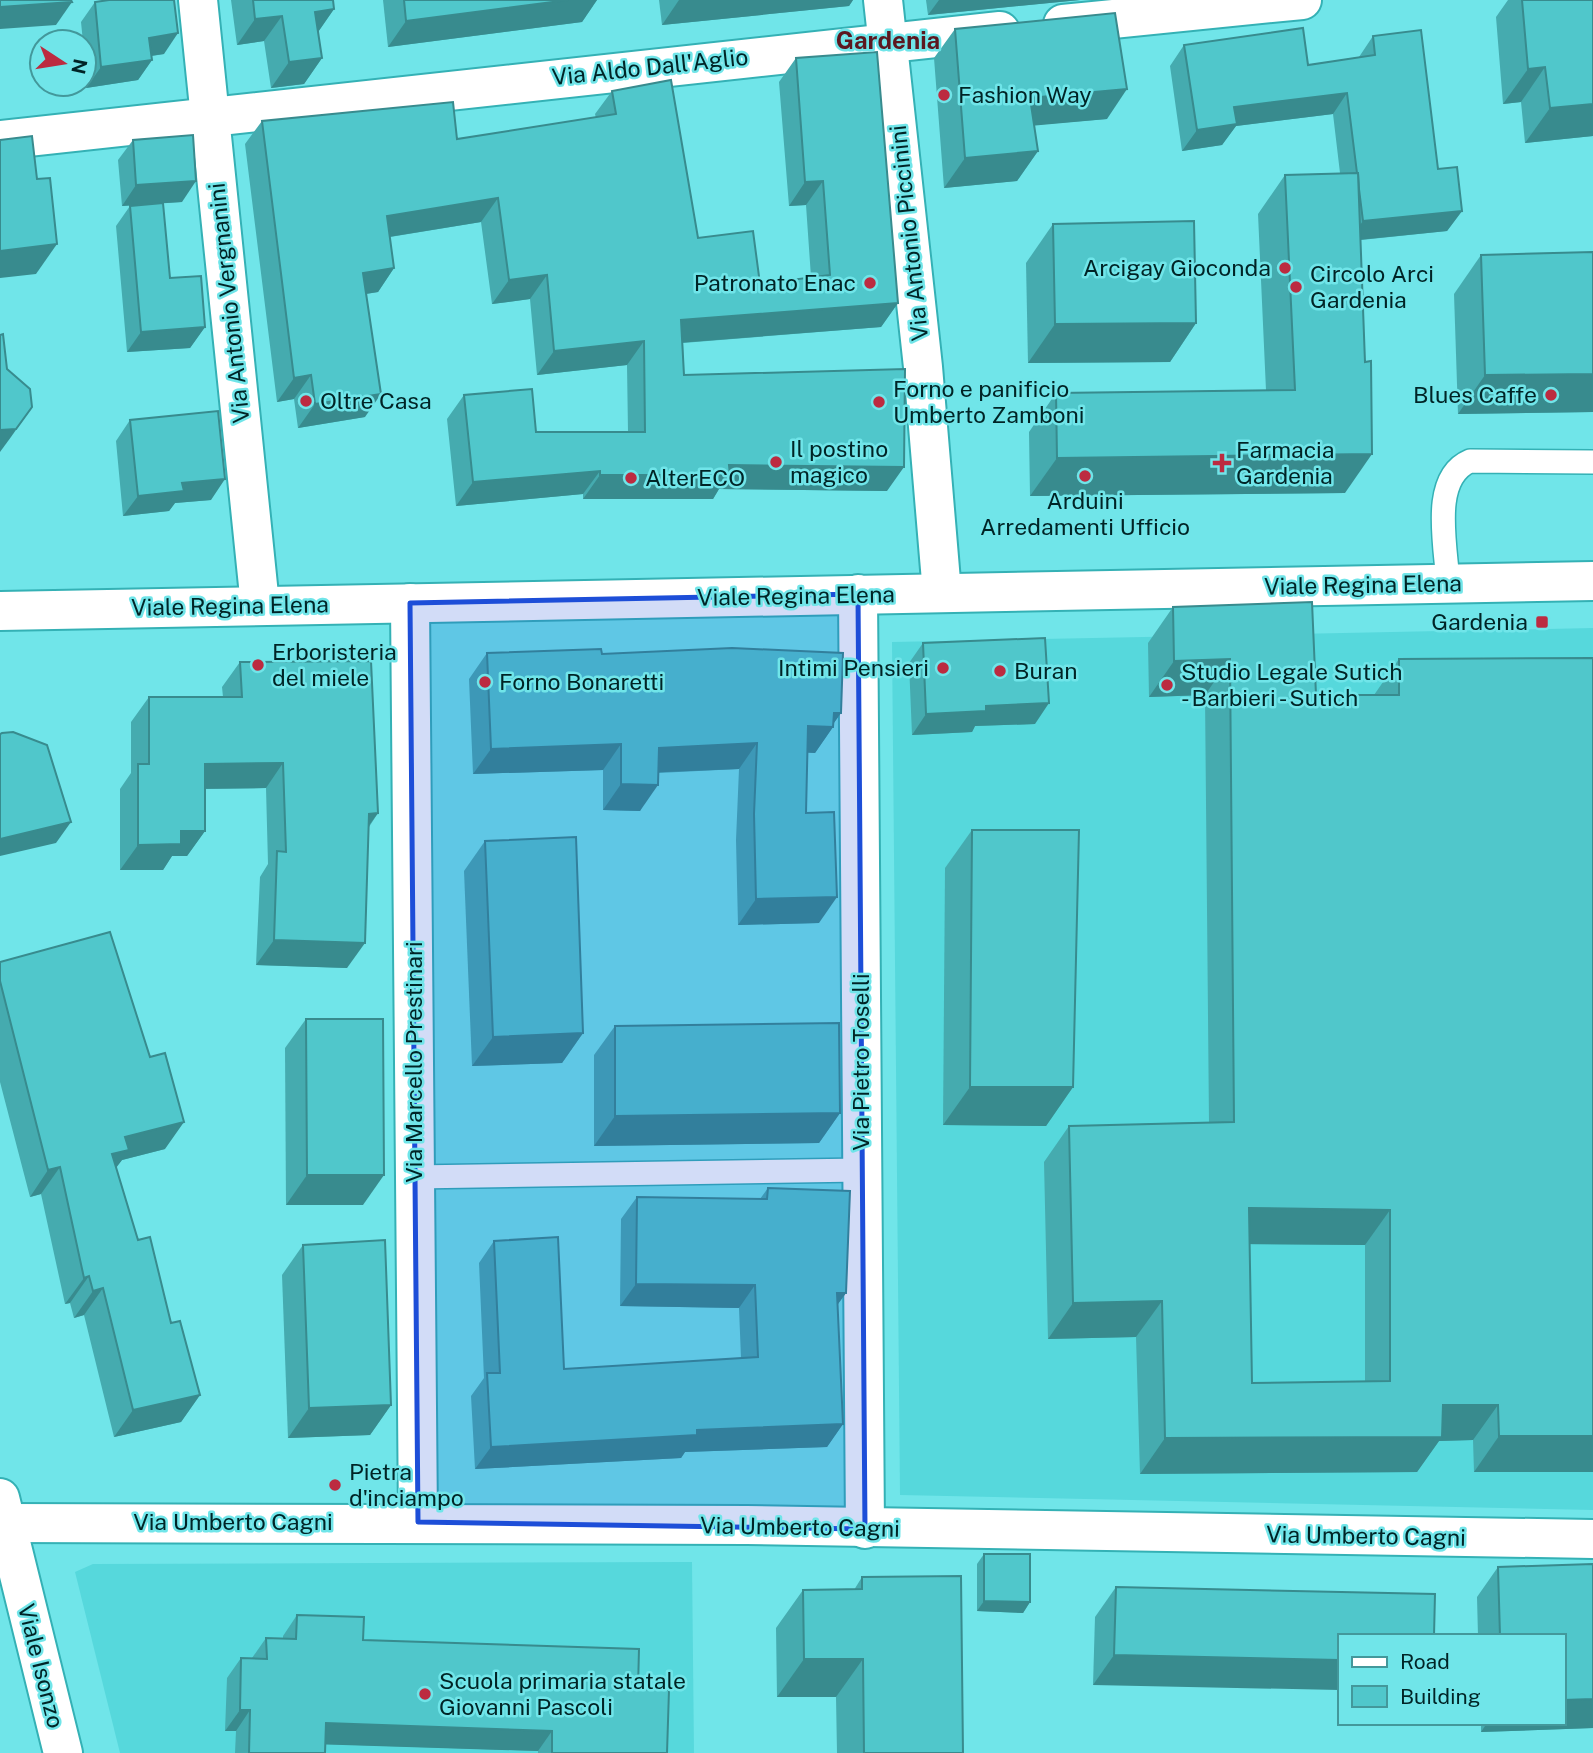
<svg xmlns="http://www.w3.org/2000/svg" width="1593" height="1753" viewBox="0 0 1593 1753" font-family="'Public Sans',sans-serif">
<rect width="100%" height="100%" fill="#70e5e9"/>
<g fill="#56d8dc">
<path d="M1593,628v882l-693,-15 -8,-853z"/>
<path d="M692,1562l2,191h-574l-45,-181 18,-8z"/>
</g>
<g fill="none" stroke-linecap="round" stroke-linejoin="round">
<g stroke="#34b1b5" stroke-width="26">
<g id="service">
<path d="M1448,583c-2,-37 -18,-105 22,-122l123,1"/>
<path d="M414,1177l448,-7"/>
</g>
</g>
<g stroke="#34b1b5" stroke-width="42">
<g id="minor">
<path d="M198,0l62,605"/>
<path d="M883,0l40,367 19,226"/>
<path d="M1063,24l239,-24"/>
<path d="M0,140l1000,-109"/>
<path d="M858,594l7,935"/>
<path d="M410,603l8,919"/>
<path d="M6,1523l741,2 846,14"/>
</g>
</g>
<g stroke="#34b1b5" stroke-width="42">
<g id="secondary">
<path d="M0,611l1593,-30"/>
<path d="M0,1498l63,255"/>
</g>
</g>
<use href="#service" stroke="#fff" stroke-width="23"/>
<use href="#minor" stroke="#fff" stroke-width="38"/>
<use href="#secondary" stroke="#fff" stroke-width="38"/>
</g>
<g fill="#45abaf" fill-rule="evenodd">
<path d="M231,0h102l1,9 -16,23 4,26 -18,26 -33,4 -7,-47 -27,4z"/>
<path d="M383,0h214l-15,22 -194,25z"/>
<path d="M659,0h194l-4,6 -187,19z"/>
<path d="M926,0h154l-152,15z"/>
<path d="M1508,0h85v136l-68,7 -4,-41 -18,2 -7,-87z"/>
<path d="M95,2l69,52 -12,2v4l-14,20 -52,8 -2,-46h-1l-2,-20z"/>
<path d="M955,29l152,90 -73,6 4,26 -21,30 -73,7 -10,-130z"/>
<path d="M1373,36l65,133 24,42 -15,20 -86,9 -16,253 -315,3 -1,-64 27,-39 210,-3 -8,-176 27,-39 55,-2 -7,-59 -97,12 -14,19 -40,6 -12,-85 14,-21 124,20 51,-8z"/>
<path d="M796,58l102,245 -17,24 -198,16 1,32 203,116 -168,-2 -6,10h-130v-5l-127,12 -9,-87 17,-24 72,37h92l-1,-67 -90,10 -7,-76 -38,5 -11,-82 -91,15 4,31 -16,24 -12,2 -1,123 -67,11 -4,-29 -17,3 -32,-258 17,-23 195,18 139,-21 -1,-4 17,-23 86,147 62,46 51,-7 -5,-72 -17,1 -10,-124z"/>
<path d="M133,140l49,62 -19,1 7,75 35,49 -15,21 -63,4 -11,-126 14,-20 26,-3 -34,3 -4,-46z"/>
<path d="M1053,224l143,99 -26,39 -142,1 -2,-100z"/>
<path d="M1593,252v160l-135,2 -4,-120 27,-39z"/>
<path d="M130,420l81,80 -36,3 -6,8 -46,5 -7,-75z"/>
<path d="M1173,607l143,88h58l25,-36 194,813h-119l-1,-32 -34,1 -22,31 -277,2 -4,-137 -88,2 -4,-177 25,-36 140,-4 -4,-427 -56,2 -1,-54zM1249,1244l116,1v136l-113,2z"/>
<path d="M923,643l112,81 -60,2 -3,6 -60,3 -3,-72z"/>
<path d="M487,653l115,1 239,59 -8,11v3l-18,26 -8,-1 -1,61 13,110 -81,2 -2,-85 3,-71 -81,4 -18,38 -37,-1v-40l-130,4 -4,-95z"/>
<path d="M240,662l138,151 -9,14 -22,141 -91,-3 4,-88 8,-13 -2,-76 -61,1v42l-18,25h-15l-9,14h-43v-81l11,-16v-51l18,-25h74l-1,-10z"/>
<path d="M972,830l101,257 -27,39 -103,-1 2,-257z"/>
<path d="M485,841l98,192 -21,30 -90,3 -8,-195z"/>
<path d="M0,962l165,187 -43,11 -6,7 22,73 62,155 -19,27 -67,15 -30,-122 -10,3 -4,-15 -5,1 -24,-110 -11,3 -30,-115z"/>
<path d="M306,1019l57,186h-77l-1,-157z"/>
<path d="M615,1026l225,87 -21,30 -225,3v-91z"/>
<path d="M768,1188l78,105 -9,12 6,119 -16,23 -142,5 -4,6 -206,11 -4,-73 13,-18 -5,-115 15,-22 70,128 177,-11 -2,-50 -119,-2 1,-87 16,-22 123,2z"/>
<path d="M303,1245l88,160 -21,30 -82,3 -6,-163z"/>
<path d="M984,1554l46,48 -7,11 -46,-2v-47z"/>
<path d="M1593,1564v164l-112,4v-9h82v-87h-85l-1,-39 21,-30z"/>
<path d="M862,1577l101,176h-126l-1,-56h-59l-1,-69 27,-38h51z"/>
<path d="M1116,1587l319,7 -342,91 2,-68z"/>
<path d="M297,1615l66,25 275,49 29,64h-129v-2l-213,-7v9h-90l1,-22h-11l2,-53 14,-20h11l14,-20 17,1v-3z"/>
</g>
<g fill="#388b8e">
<path d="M568,0h29l-15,22 -194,25 18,-26z"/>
<path d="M679,0h174l-4,6 -187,19z"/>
<path d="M939,0h141l-152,15z"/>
<path d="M72,2l-16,23 -56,4v-22z"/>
<path d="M334,9l-18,26 -1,-23z"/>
<path d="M282,16l-18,25 -27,4 18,-26z"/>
<path d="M178,33l-14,21 -29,4 14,-20z"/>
<path d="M322,58l-18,26 -33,4 18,-26z"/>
<path d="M152,60l-14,20 -52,8 15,-21z"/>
<path d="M1545,67l-24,35 -18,2 25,-35z"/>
<path d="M1127,89l-20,30 -98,9 21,-30z"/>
<path d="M1347,93l-14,21 -97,12 -14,19 -40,6 15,-21 37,-23z"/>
<path d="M1593,104v32l-68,7 25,-35z"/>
<path d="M1038,151l-21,30 -73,7 21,-30z"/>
<path d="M196,181l-14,21 -60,4 14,-21z"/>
<path d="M823,181l-17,24 -17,1 16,-24z"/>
<path d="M498,198l-17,24 -111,18 17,-24z"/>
<path d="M1462,211l-15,20 -99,10 15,-20z"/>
<path d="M57,244l-21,30 -36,4v-27z"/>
<path d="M394,268l-16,24 -32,5 17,-24z"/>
<path d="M547,275l-17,24 -38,5 17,-24z"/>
<path d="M898,303l-17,24 -216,17 16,-24z"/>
<path d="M1196,323l-26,39 -142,1 27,-39z"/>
<path d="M205,327l-15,21 -63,4 14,-20z"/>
<path d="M644,341l-17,24 -90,10 17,-24z"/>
<path d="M1593,374v38l-135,2 27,-39z"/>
<path d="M311,375l-17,24 -17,3 17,-24z"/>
<path d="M381,394l-16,23 -67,11 17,-24z"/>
<path d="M32,407l-21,30 -11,15v-22z"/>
<path d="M1372,454l-27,39 -315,3 27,-38z"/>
<path d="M729,465l175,2 -17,24 -168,-2 -6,10h-130l17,-24z"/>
<path d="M600,471l-17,23 -127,12 17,-24z"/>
<path d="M225,479l-14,21 -36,3 -6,8 -46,5 15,-20 44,-13z"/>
<path d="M1230,659l-25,36 -56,2 25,-36z"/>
<path d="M1049,703l-14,21 -60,2 -3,6 -60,3 14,-21 60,-8z"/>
<path d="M834,713h7l-10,14h2l-18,26 -25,-1 18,-26z"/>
<path d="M757,743l-18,26 -98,4 18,-25z"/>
<path d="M621,744l-18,26 -130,4 18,-25z"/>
<path d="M283,763l-17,25 -78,1 17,-25z"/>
<path d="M621,784l37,1 -18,26 -37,-1z"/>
<path d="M378,813l-18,25 9,-24z"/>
<path d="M71,822l-15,21 -56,13v-17z"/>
<path d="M181,831h24l-18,25h-15l-9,14h-43l18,-25z"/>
<path d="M837,897l-18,26 -81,2 18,-26z"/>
<path d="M274,940l91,3 -18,25 -91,-3z"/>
<path d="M583,1033l-21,30 -90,3 21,-29z"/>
<path d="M970,1087h103l-27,39 -103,-1z"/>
<path d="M840,1113l-21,30 -225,3 21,-30z"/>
<path d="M184,1122l-19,27 -43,11 -12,16 -17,5 32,-44z"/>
<path d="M60,1167l-19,27 -11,3 18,-27z"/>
<path d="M307,1175h77l-21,30h-77z"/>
<path d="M1249,1208l141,2 -25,35 -141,-1z"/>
<path d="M89,1276l-19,27 -5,1 19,-26z"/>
<path d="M636,1284l119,1 -16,23 -119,-2z"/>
<path d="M103,1288l-19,27 -10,3 19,-27z"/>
<path d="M837,1293h9l-16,22z"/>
<path d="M1162,1301l-26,36 -88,2 25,-36z"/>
<path d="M200,1395l-19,27 -67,15 19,-27z"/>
<path d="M391,1405l-21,30 -82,3 21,-30z"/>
<path d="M1443,1405h55l-25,35 -34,1 -22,31 -277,2 25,-36z"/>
<path d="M843,1424l-16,23 -142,5 -4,6 -206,11 16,-22 206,-17z"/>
<path d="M1499,1436h94v36h-119z"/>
<path d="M984,1601l46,1 -7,11 -46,-2z"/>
<path d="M1114,1655l225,5v30l-246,-5z"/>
<path d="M804,1659h59l-27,38h-59z"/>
<path d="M1593,1699v29l-112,4 6,-9h76v-23z"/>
<path d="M240,1710h10l-14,21h-11z"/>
<path d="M326,1723l226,8 -14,20 -227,-7z"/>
</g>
<g fill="#50c7cb" stroke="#388b8e" stroke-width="2" fill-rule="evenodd">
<path d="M0,0h71l1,2 -72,5z"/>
<path d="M109,0h65l4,33 -29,5 3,22 -51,7 -6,-65z"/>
<path d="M253,0h80l1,9 -19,3 7,46 -33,4 -7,-46 -27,3z"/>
<path d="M404,0h164l-162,21z"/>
<path d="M1522,0h71v104l-43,4 -5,-41 -17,2z"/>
<path d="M1115,13l12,76 -97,9 8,53 -73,7 -10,-129z"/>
<path d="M1303,28l5,37 67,-10 -2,-19 48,-6 17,139 19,-2 5,44 -99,10 -4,-32 -1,-16h-1l-10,-80 -113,14 3,17 -40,6 -13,-85z"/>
<path d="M877,52l21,251 -217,17 3,55 221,-6 -1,98 -175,-2 1,10h-130v-4l-127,11 -9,-87 68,-6 4,43h109l-1,-91 -90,10 -7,-76 -38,5 -11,-82 -111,18 7,52 -31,5 18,121 -66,10 -4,-29 -17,3 -32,-257 191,-19 4,37 159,-25 -4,-23 59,-11 27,158 55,-7 7,53 70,-9 -7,-94 -18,1 -9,-124z"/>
<path d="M193,135l3,46 -60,4 -3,-45z"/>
<path d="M32,136l5,43 13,-1 7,66 -57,7v-111z"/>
<path d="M1358,173l7,189 6,-1 1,93 -315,4 -1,-65 239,-3 -10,-215z"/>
<path d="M163,203l7,75 31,-2 4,51 -64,5 -11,-126z"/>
<path d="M1194,221l2,102 -141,1 -2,-100z"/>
<path d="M1593,252v122l-108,1 -4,-120z"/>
<path d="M3,334l4,35 23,20 2,18 -16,22 -16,1v-95z"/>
<path d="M218,411l7,68 -43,4 2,8 -46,5 -8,-76z"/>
<path d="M1312,602l4,93h83v-36l194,-1v778h-94l-1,-31h-55l-1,32 -277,1 -3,-137 -89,2 -4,-177 165,-4 -4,-463 -56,2 -1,-54zM1249,1208l141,2v171l-138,2z"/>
<path d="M1045,638l4,65 -63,3v5l-60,3 -3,-71z"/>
<path d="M732,648l111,5 -2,60h-7l-1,14 -25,-1 -2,87 28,-1 3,85 -81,2 -2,-85 3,-71 -98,5 -1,37 -37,-1v-40l-130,5 -4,-96 114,-4 1,5z"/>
<path d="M371,661l7,152 -9,1 -4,129 -91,-3 3,-89 9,1 -3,-89 -78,1v67h-24v13l-43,1v-81h11v-67h93l-2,-35z"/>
<path d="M13,732l34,13 24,77 -71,17v-105l2,-1z"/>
<path d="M972,830h107l-6,257h-103z"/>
<path d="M576,837l7,196 -90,4 -8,-196z"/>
<path d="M110,932l40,125 15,-4 19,69 -59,15 4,13 -17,4 26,86 12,-3 21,86 9,-2 20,74 -67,15 -30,-122 -10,3 -4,-15 -5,2 -24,-111 -12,3 -48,-189v-19z"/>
<path d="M306,1019h77l1,156h-77z"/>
<path d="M839,1023l1,90 -225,3v-90z"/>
<path d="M768,1188l82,3 -4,102h-9l6,131 -146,6v5l-206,12 -4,-74h13l-6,-132 64,-4 6,132 194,-12 -3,-72 -119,-1 1,-87 130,2z"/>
<path d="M385,1240l6,165 -82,3 -6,-163z"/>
<path d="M984,1554h46v48l-46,-1z"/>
<path d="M1593,1564v135l-30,1v-64h-63l-2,-69z"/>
<path d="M961,1576l2,177h-99l-1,-94h-59l-1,-69 59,-1v-12z"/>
<path d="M1116,1587l319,7 -1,42h-95v24l-225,-5z"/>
<path d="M297,1615l67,2 -1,23 276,9 -1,40 31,1 -2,63h-115v-22l-226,-8 -1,30h-76l1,-43h-10l1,-52 26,1 -1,-21 30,1z"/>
</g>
<path fill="#1d4ed8" fill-opacity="0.2" stroke="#1d4ed8" stroke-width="5" stroke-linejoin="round" d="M858,594l7,935 -447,-7 -8,-919z"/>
<g fill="#bc2b40" stroke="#70e5e9" stroke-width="2.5">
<circle cx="944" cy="95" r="7"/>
<circle cx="1285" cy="268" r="7"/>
<circle cx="870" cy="283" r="7"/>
<circle cx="1296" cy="287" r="7"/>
<circle cx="1551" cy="395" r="7"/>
<circle cx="306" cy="401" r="7"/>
<circle cx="879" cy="402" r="7"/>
<circle cx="776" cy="462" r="7"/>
<path d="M1218.5 452.5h7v7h7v7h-7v7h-7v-7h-7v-7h7z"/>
<circle cx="1085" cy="476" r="7"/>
<circle cx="631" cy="478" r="7"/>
<rect x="1535" y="615" width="14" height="14" rx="3.5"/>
<circle cx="258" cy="665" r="7"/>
<circle cx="943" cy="668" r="7"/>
<circle cx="1000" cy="671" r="7"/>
<circle cx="485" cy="682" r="7"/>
<circle cx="1167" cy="685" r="7"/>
<circle cx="335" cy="1485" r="7"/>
<circle cx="425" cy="1694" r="7"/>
</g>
<g text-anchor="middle" stroke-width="5" stroke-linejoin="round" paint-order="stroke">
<g font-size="23" fill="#002426" stroke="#70e5e9">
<text transform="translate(650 67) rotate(-6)" y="8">Via Aldo Dall'Aglio</text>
<text transform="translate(909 233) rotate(-96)" y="8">Via Antonio Piccinini</text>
<text transform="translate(229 303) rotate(-96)" y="8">Via Antonio Vergnanini</text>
<text transform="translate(1363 585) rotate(-1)" y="8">Viale Regina Elena</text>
<text transform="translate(796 596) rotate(-1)" y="8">Viale Regina Elena</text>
<text transform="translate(230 606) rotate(-1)" y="8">Viale Regina Elena</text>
<text transform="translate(414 1062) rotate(-90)" y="8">Via Marcello Prestinari</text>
<text transform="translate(861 1062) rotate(-90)" y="8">Via Pietro Toselli</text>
<text x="233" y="1530">Via Umberto Cagni</text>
<text transform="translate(800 1527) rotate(1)" y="8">Via Umberto Cagni</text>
<text transform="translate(1366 1536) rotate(1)" y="8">Via Umberto Cagni</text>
<text transform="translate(41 1666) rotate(76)" y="8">Viale Isonzo</text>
</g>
<g font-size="23" fill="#002426" stroke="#70e5e9" text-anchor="start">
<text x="958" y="103">Fashion Way</text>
<text x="1271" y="276" text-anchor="end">Arcigay Gioconda</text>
<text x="1310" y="282">Circolo Arci<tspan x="1310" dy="26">Gardenia</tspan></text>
<text x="856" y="291" text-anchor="end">Patronato Enac</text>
<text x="893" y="397">Forno e panificio<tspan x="893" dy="26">Umberto Zamboni</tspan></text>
<text x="1537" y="403" text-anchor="end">Blues Caffe</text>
<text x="320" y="409">Oltre Casa</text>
<text x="790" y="457">Il postino<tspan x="790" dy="26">magico</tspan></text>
<text x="1236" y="458">Farmacia<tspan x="1236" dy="26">Gardenia</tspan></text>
<text x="645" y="486">AlterECO</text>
<text x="1085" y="509" text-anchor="middle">Arduini<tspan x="1085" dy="26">Arredamenti Ufficio</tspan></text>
<text x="1528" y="630" text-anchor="end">Gardenia</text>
<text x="272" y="660">Erboristeria<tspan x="272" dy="26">del miele</tspan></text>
<text x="929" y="676" text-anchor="end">Intimi Pensieri</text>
<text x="1014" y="679">Buran</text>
<text x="1181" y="680">Studio Legale Sutich<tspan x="1181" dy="26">- Barbieri - Sutich</tspan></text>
<text x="499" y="690">Forno Bonaretti</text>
<text x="349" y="1480">Pietra<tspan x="349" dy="26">d'inciampo</tspan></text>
<text x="439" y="1689">Scuola primaria statale<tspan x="439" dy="26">Giovanni Pascoli</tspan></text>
</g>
<g font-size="24" font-weight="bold" fill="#5c171f" stroke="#70e5e9">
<text x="888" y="49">Gardenia</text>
</g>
</g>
<rect x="1338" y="1634" width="228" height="91" fill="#70e5e9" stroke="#43989b" stroke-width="2"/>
<rect x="1352" y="1657" width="35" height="10" fill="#ffffff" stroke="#43989b" stroke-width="2"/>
<text x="1400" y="1669" font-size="21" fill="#002426">Road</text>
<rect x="1352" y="1686" width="35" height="21" fill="#50c7cb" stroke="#43989b" stroke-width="2"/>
<text x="1400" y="1704" font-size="21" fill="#002426">Building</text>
<g transform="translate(63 63) rotate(102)"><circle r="33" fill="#70e5e9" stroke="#43989b" stroke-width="2"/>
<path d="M0-5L12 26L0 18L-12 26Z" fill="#bc2b40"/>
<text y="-10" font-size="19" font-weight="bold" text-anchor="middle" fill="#002426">N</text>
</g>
</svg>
